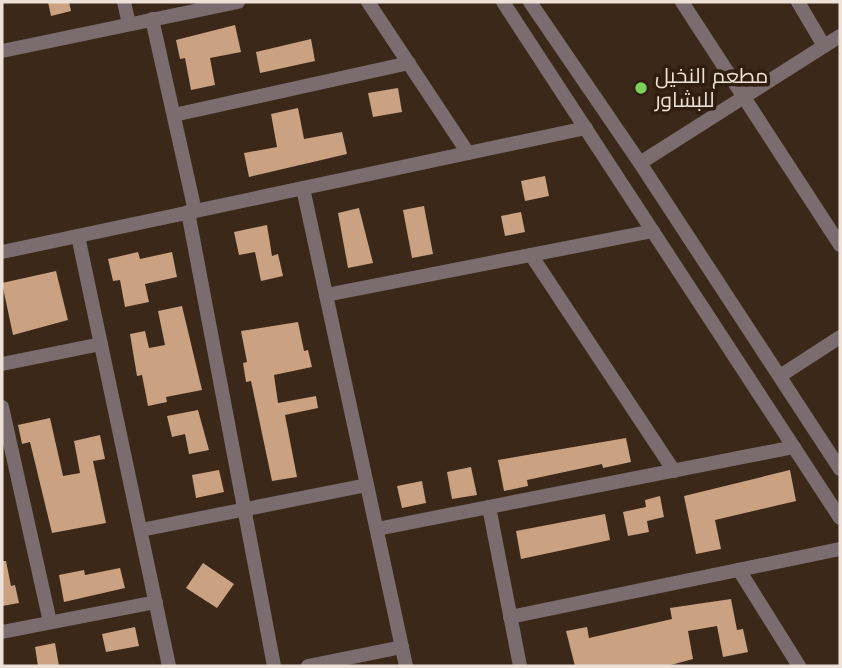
<svg xmlns="http://www.w3.org/2000/svg" width="842" height="668" viewBox="0 0 842 668" font-family="Arial,Cairo,sans-serif">
<rect width="100%" height="100%" fill="#3b2819"/>
<g fill="#caa282">
<path d="M48,2h21l2,9 -20,5z"/>
<path d="M235,25l6,27 -31,6 5,27 -24,5 -6,-32 -5,1 -4,-19z"/>
<path d="M311,39l4,22 -55,12 -4,-21z"/>
<path d="M398,88l4,24 -29,5 -5,-24z"/>
<path d="M298,108l6,31 38,-7 5,22 -98,23 -5,-24 33,-6 -6,-33z"/>
<path d="M545,176l4,20 -24,5 -4,-20z"/>
<path d="M424,206l9,48 -21,4 -9,-48z"/>
<path d="M359,208l14,55 -25,5 -10,-55z"/>
<path d="M521,212l4,20 -20,4 -4,-20z"/>
<path d="M267,225l5,31 6,-2 5,22 -22,5 -6,-29 -16,3 -5,-23z"/>
<path d="M138,252l2,7 32,-7 5,25 -32,7 4,18 -24,5 -5,-27 -7,1 -5,-22z"/>
<path d="M56,271l12,49 -55,15 -11,-52z"/>
<path d="M182,306l20,84 -36,7 1,5 -19,4 -6,-31 -5,1 -7,-42 15,-3 4,17 16,-3 -7,-34z"/>
<path d="M298,322l6,29 4,-1 4,17 -38,8 4,28 38,-7 2,12 -33,7 12,62 -25,4 -21,-100 -5,1 -3,-19 4,-1 -6,-31z"/>
<path d="M198,410l11,40 -20,4 -4,-20 -13,3 -5,-21z"/>
<path d="M50,418l13,58 17,-3 -6,-32 26,-6 5,24 -12,2 13,62 -54,10 -22,-91 -8,2 -4,-19z"/>
<path d="M626,438l5,24 -28,6 -1,-4 -75,16 1,6 -24,5 -6,-31z"/>
<path d="M471,467l6,28 -25,4 -5,-27z"/>
<path d="M219,470l5,22 -28,6 -4,-23z"/>
<path d="M790,470l6,31 -81,19 6,29 -25,5 -12,-58z"/>
<path d="M422,481l4,22 -24,5 -5,-22z"/>
<path d="M660,496l4,21 -17,4 2,11 -21,4 -5,-24 23,-5 -1,-7z"/>
<path d="M605,514l5,26 -89,19 -5,-28z"/>
<path d="M2,561h4l5,25 4,-1 4,18 -17,3z"/>
<path d="M203,563l31,21 -17,24 -31,-20z"/>
<path d="M120,568l5,20 -61,14 -5,-27 25,-5 1,5z"/>
<path d="M731,599l6,31 6,-1 5,23 -25,5 -6,-31 -29,5 5,28 -26,7h-92l-9,-35 21,-4 2,11 83,-19 -2,-11z"/>
<path d="M135,627l4,19 -33,6 -4,-18z"/>
<path d="M55,643l4,23h-21l-3,-19z"/>
</g>
<g fill="none" stroke-linecap="round" stroke-linejoin="round">
<g stroke="#7b6d6f" stroke-width="14">
<path d="M124,2l5,22"/>
<path d="M368,2l100,151"/>
<path d="M503,2l337,516"/>
<path d="M530,2l110,161 200,306"/>
<path d="M682,2l158,243"/>
<path d="M798,2l26,44"/>
<path d="M152,19l43,192"/>
<path d="M2,51l236,-49"/>
<path d="M174,115l235,-52"/>
<path d="M640,163l200,-127"/>
<path d="M303,188l103,478"/>
<path d="M188,212l86,454"/>
<path d="M78,236l91,430"/>
<path d="M2,252l584,-124"/>
<path d="M531,255l143,216"/>
<path d="M326,295l327,-64"/>
<path d="M2,364l99,-20"/>
<path d="M780,376l60,-39"/>
<path d="M2,407l48,215"/>
<path d="M489,507l31,159"/>
<path d="M377,529l417,-82"/>
<path d="M141,530l226,-45"/>
<path d="M739,570l60,96"/>
<path d="M510,617l330,-68"/>
<path d="M2,632l154,-30"/>
<path d="M308,666l94,-19"/>
</g>
</g>
<circle fill="#79d157" stroke="#301e0f" stroke-width="2.5" cx="641" cy="88" r="7"/>
<g text-anchor="middle" stroke-width="7" stroke-linejoin="round" paint-order="stroke">
<g font-size="21" fill="#eee2d8" stroke="#301e0f" text-anchor="start">
<text x="655" y="83">مطعم النخيل<tspan x="655" dy="24">للبشاور</tspan></text>
</g>
</g>
<rect width="842" height="668" fill="none" stroke="#eee2d8" stroke-width="7"/>
</svg>
